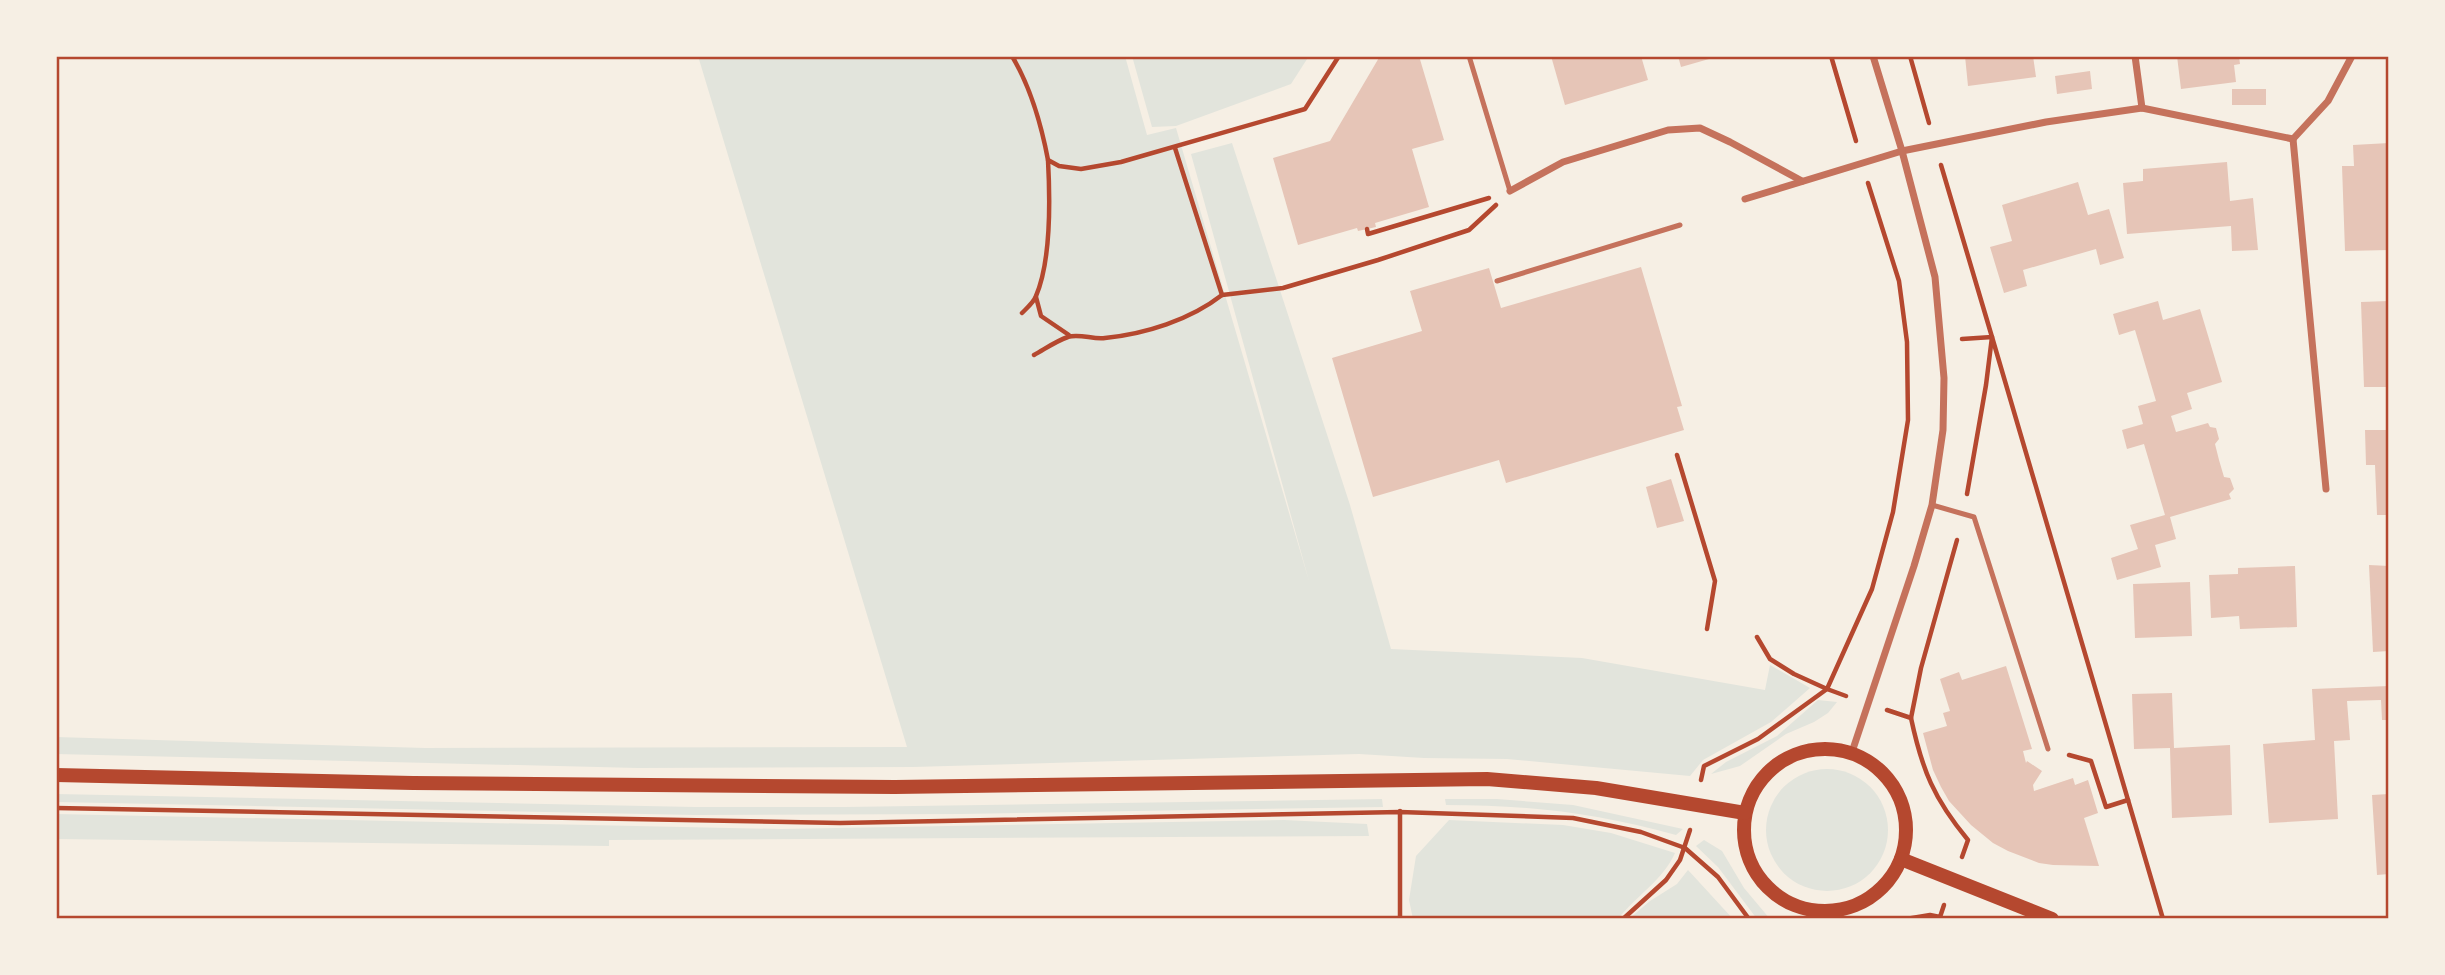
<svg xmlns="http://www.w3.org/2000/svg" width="2445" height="975" viewBox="0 0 2445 975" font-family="'Roboto Condensed',sans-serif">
<rect width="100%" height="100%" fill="#f6efe4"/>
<g fill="#e2e4dc">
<path d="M698,56h427l22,79 29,-7 133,453 -118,-427 41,-11 118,362 41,144 191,9 183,32 5,-25 40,23 -39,34 -68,38 -13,16 -183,-17 -83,-1 -65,-4 -446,13 -275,1 -582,-14v-17l369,11 482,-1z"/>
<path d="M1132,56h177l-18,28 -115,42 -24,1z"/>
<path d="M1818,700l19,2 -9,11 -14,9 -28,12 -46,32 -29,8 15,-12 51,-26z"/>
<circle cx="1827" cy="830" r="61"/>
<path d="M56,794l639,13h150l537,-8 1,8 -422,7 -266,1 -639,-13z"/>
<path d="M1445,799h52l76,6 110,24 -7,6c-80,-22 -147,-30 -230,-30z"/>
<path d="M56,814l725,15 503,-9 83,4 2,12 -760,4v6l-553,-7z"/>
<path d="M1449,820l114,5 48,8 64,20c-12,27 -39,43 -57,66h-205l-4,-19 7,-44z"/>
<path d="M1704,840l18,11 22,37 26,31h-13l-39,-52 -22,-21z"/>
<path d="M1688,870l45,49h-104l21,-18 27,-17z"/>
</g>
<g fill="#e6c5b7">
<path d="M1380,56h39l25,84 -32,9 17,58 -54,16 1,4 -18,4 -1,-3 -59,17 -25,-87 57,-17z"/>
<path d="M1551,56h90l7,24 -83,25z"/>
<path d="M1678,56h30l1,3 -28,8z"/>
<path d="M1965,56h68l3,21 -68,9z"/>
<path d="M2177,56h62l1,8 -6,1 2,17 -55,7z"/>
<path d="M2090,71l2,18 -35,5 -2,-18z"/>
<rect x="2232" y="89" width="34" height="16"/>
<path d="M2389,143v107l-44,1 -3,-85h12l-1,-21z"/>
<path d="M2227,162l3,39 23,-3 5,52 -26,1 -1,-25 -104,8 -4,-51 20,-2v-12z"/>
<path d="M2078,182l10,33 21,-6 15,49 -24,7 -4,-16 -73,21 4,16 -23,7 -14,-46 22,-6 -10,-36z"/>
<path d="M1641,267l41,139 -5,1 7,23 -178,53 -7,-23 -126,37 -41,-139 90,-27 -12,-40 79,-23 12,40z"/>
<path d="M2158,301l5,19 37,-11 22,73 -35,11 5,16 -21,7 5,16 32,-9 2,4 6,1 3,11 -4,5 4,16 5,17 6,1 4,11 -5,5 2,5 -61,18 6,22 -21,6 6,22 -44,13 -6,-22 27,-9 -8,-24 35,-10 -21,-71 -17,5 -5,-19 21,-6 -5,-18 18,-5 -21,-71 -16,5 -6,-21z"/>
<path d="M2389,301v86h-25l-3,-85z"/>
<path d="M2365,430h24v85h-12l-2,-50h-9z"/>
<path d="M1671,479l13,42 -27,7 -11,-41z"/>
<path d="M2369,565l20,1v85l-16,1z"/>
<path d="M2295,566l2,61 -57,2 -1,-13 -28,2 -2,-43 29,-1v-6z"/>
<path d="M2190,582l2,54 -57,2 -2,-54z"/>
<path d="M2006,666l26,83 -9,2 3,12 1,-2 15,10 -9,14 1,6 39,-13 2,7 13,-5 10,33 -14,5 15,48 -46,-1 -14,-2 -31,-12 -15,-8 -22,-18 -22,-24 -8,-14 -8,-17 -10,-37 24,-7 -4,-13 7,-2 -10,-32 19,-7 3,8z"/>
<path d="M2389,686v34h-7l-1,-20 -34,1 3,39 -16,1 4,78 -69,4 -6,-79 52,-4 -3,-51z"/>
<path d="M2172,693l2,55 56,-3 2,70 -60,3 -2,-70 -36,1 -2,-55z"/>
<path d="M2389,794v80l-12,1 -5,-80z"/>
</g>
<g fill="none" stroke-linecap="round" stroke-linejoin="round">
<g stroke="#b5482f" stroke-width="4.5">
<path d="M1012,56c19,32 29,67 36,104"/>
<path d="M1831,56l25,85"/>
<path d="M1910,56l19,67"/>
<path d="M1941,165l51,172 -6,48 -19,109"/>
<path d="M1367,229l1,5 121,-36"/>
<path d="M1222,295l61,-7 95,-28 91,-30 27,-25"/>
<path d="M1036,297l5,19 28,19"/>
<path d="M1022,313c5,-5 12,-11 14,-17 15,-35 14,-99 12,-136l11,6 22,3 40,-7 184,-53 34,-53"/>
<path d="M1962,339l30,-2 171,582"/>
<path d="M1034,355c11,-6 22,-14 34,-18 11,-4 26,3 37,1 40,-4 85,-18 117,-43l-47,-147"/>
<path d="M1677,455l38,126 -8,48"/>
<path d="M1757,637l13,22 24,15 33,15 45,-100 21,-77 15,-92 -1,-78 -8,-61 -31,-98"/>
<path d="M1887,710l24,8c11,52 23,81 57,122l-6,17"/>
<path d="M1911,718l10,-50 36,-128"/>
<path d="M2069,755l22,6 15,46 22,-7"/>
<path d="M1701,780l3,-14 54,-27 69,-50 19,7"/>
<path d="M56,808l784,15 560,-11 173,6 68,14 44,16 33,29 31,42"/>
<path d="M1400,811v108"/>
<path d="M1623,919l43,-39 14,-20 10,-30"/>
<path d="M1906,919l24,-4 10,2 4,-12"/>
</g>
<g stroke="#c5725c" stroke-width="5">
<path d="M1469,56l41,135"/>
<path d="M1497,281l183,-56"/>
<path d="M1932,505l42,12 74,232"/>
</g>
<g stroke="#c5725c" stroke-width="7">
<path d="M2135,56l7,52"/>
<path d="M2293,139l33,350"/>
<path d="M2293,139l35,-38 24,-45"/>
<path d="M1510,191l53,-29 105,-32 32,-2 30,14 72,39"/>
<path d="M1745,199l157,-48 144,-29 96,-14 151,31"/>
<path d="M1852,752l62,-186 18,-61 11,-75 1,-52 -9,-101 -33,-126 -29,-95"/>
<path d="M1819,912v7"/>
</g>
<g stroke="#b5482f" stroke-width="14">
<circle cx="1825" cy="830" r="81"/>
<path d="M56,775l357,8 482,4 592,-8 109,9 149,25"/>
<path d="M1901,859l151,60"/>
</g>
</g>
<rect width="2445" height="975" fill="none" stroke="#f6efe4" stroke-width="116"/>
<rect x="58" y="58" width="2329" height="859" fill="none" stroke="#b5482f" stroke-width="2.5"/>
</svg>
